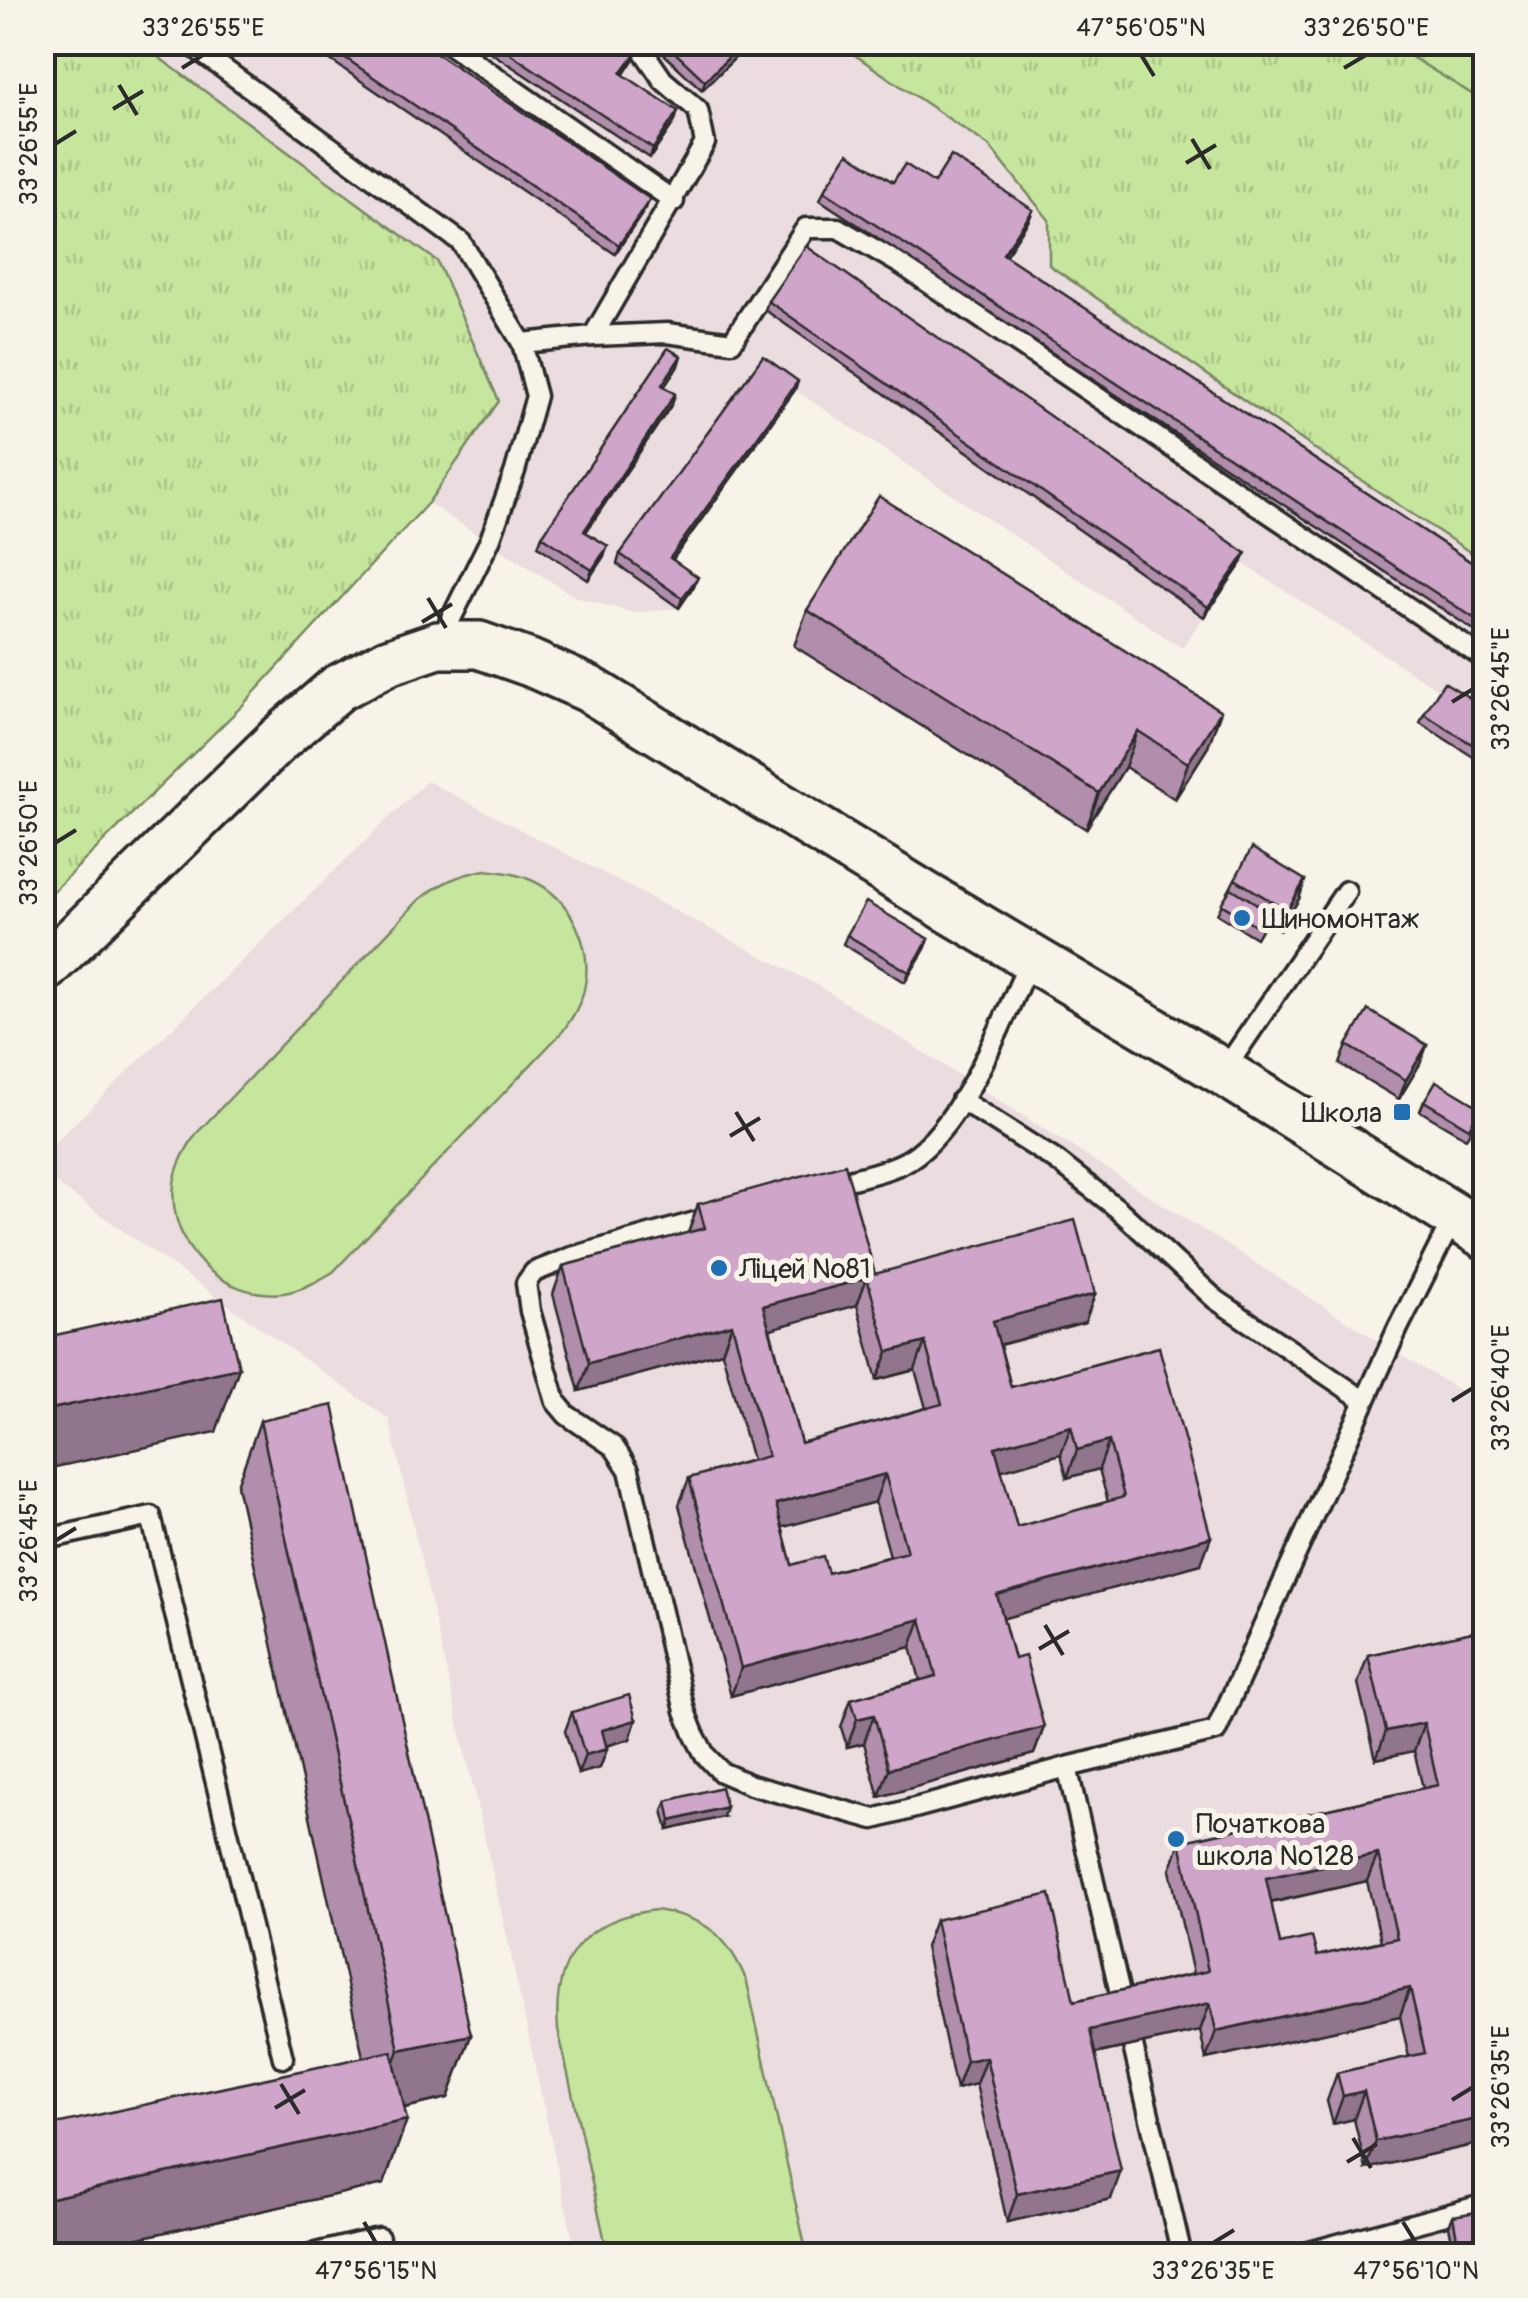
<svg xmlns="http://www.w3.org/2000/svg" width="1528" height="2298" viewBox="0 0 1528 2298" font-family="Pangolin,sans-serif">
<defs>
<pattern id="grass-tufts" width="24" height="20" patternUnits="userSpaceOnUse" patternTransform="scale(2.5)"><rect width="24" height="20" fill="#c6e59d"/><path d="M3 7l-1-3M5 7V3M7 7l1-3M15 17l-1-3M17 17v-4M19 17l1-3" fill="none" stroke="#aac587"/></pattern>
<pattern id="forest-crowns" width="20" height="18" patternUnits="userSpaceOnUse" patternTransform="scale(2.5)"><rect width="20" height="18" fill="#c6e59d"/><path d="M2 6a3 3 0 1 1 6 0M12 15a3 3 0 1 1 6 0" fill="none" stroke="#aac587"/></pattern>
</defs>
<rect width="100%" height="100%" fill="#f7f3e8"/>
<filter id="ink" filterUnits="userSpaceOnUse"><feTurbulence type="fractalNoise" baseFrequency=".01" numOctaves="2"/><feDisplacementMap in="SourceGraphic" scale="20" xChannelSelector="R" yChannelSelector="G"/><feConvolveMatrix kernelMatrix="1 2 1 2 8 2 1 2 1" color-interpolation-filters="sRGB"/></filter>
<g filter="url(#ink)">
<g fill="#ebdcdf">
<path d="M139,43h698l152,103 60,75 280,238 156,103v158l-243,-157 -60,85 -387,-258 -128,177 27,19 -15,22 -46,5 -59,-17 -146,-93 71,-102 -62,-140z"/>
<path d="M427,781l390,204 593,376 75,44v850h-909l-70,-323 -117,-513 -346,-245v-20z"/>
</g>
<g fill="url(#grass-tufts)" stroke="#788864" stroke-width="2.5">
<path d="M43,42l96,1 298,218 62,140 -71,102 -187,204 -198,194z"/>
<path d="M837,43h552l96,59v460l-156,-103 -280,-194v-45l-60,-74z"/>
</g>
<path fill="url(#forest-crowns)" stroke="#788864" stroke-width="2.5" d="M1389,43h96v59z"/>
<g fill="#c6e59d" stroke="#788864" stroke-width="2.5">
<path d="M485,870c16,2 31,3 46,10 40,17 63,67 53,110 -4,16 -12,28 -21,41l-230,241c-15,9 -31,18 -49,21 -63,7 -117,-47 -110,-110 3,-19 12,-34 22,-49l223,-234c21,-17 39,-25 66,-30z"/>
<path d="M655,1910c50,7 73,25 92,72l60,273h-199l-50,-226c-6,-71 26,-110 97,-119z"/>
</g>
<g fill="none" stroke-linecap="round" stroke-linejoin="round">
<g stroke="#2b2b2b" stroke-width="25">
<g id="service">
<path d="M187,42l274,200 61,101 14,53 -21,75 -25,69 -50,101"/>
<path d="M446,42l228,159"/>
<path d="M593,336l74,-3 65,9 74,-114h32l64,37 584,395"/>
<path d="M522,343l71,-7 112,-193 -7,-33 -35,-30 -26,-38"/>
<path d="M1223,1072l123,-181"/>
<path d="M961,1100l96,61 61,48 97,90 150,102"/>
<path d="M829,1185c24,-7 60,-13 81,-26 54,-34 94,-143 121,-201"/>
<path d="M713,1217l-141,40 -38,15 -8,11 4,28 26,91 11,13 47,32 15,23 56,241 9,23 11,21 16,17 30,13 123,34 193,-52 149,-36 182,-403 56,-111"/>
<path d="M42,1540l109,-24 132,542"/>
<path d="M1067,1767l57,243"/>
<path d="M1133,2046l49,210"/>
<path d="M303,2256l76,-18"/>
<path d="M1294,2256l192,-52"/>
</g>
</g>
<g stroke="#2b2b2b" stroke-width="52">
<path id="tertiary" d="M42,971l236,-231 60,-52 50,-26 50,-17h41l51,18 59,26 336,206 298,177 263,164"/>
</g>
<use href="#service" stroke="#f7f3e8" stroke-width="18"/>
<use href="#tertiary" stroke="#f7f3e8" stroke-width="45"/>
</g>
<g fill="#b28ead" stroke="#2b2b2b" stroke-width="2.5" fill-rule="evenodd">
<path d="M304,42h116l226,166 -31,46z"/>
<path d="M475,42h150l12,9 -4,9 -10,15 52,46 -25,37z"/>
<path d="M651,42h95l-2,7 -42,41z"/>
<path d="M893,182l41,1 99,27 -4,10 -24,36 481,316v66l-666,-438 4,-9z"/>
<path d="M768,301l478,252 -4,10 -38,54 -439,-307z"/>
<path d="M678,366l-14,21 11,7 -3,10 -86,128 18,24 -16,24 -50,-34 4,-10z"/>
<path d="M798,381l-3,9 -122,169 21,27 -15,22 -62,-44 3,-10z"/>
<path d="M807,610l401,137 -33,52 -50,-32 -39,62 -292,-183z"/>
<path d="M1486,708v57l-66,-42 4,-9z"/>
<path d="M1235,879l70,1 -6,19 -19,31 -14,-9 -10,17 -39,-24z"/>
<path d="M847,935l82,4 -4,10 -20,33 -62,-38z"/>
<path d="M1347,1045h80l-7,19 -21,35 -59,-35z"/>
<path d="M1424,1101l57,7 -3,10 -12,20 -46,-27z"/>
<path d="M698,1204l177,70 220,20 -10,28 -85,23 11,42 148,-40 42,217 -198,54 11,41 30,68 -10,27 -155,43 -15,-54 -17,4 -6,-20 10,-28 69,-19 -9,-33 -180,49 -52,-191 10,-27 63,-18 -30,-108 -143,39 -26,-97 10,-28 125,-33zM857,1305l20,75 38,-10 11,38 -125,35 -31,-114zM1061,1454l6,24 32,-9 9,33 -91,25 -16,-57zM875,1502l15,54 -62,17 -36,-8 -10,-38z"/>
<path d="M260,1421l211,614 -23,63 -43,10 -21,76 -327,72h-15l321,-199 -126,-572z"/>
<path d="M1486,1629v513l-120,27 -12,-50 -21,5 -6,-23 10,-28 72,-16 -9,-41 -194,43 -6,-28 -105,23 16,145 -104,23 -31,-138 -20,5 -31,-142 10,-27 139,81 119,-27 -23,-104 10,-28 243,-54 -9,-37 -38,8 -18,-76 10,-28zM1367,1881l14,60 -64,15 -37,-12 -9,-41z"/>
<path d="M572,1712l64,8 -6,19 -24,7 1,3 -7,19 -22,6 -13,-43z"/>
<path d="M667,1801l56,16 -55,13 -5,-20z"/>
<path d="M1453,2216l31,40h-29l-6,-30z"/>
</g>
<g fill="#91748d" stroke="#2b2b2b" stroke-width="2.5">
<path d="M744,42h2l-2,7 -42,41 3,-9z"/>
<path d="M637,51l-4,9 -15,23 3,-10z"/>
<path d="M678,111l-3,10 -25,37 3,-9z"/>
<path d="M650,199l-4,9 -31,46 4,-9z"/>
<path d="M1033,210l-4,10 -29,44 3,-10z"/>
<path d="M681,356l-3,10 -19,29 3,-10z"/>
<path d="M798,381l-3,9 -128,177 3,-9z"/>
<path d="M675,394l-3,10 -92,136 4,-9z"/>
<path d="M608,546l-4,10 -16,24 4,-10z"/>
<path d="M1246,553l-4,10 -38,54 4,-10z"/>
<path d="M698,577l-4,9 -15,22 3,-10z"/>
<path d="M1221,711l-13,36 -33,52 13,-36z"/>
<path d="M1138,731l-13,36 -39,62 13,-36z"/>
<path d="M1305,880l-6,19 -19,31 7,-19z"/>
<path d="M929,939l-4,10 -20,33 4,-10z"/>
<path d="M1427,1045l-7,19 -21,35 7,-19z"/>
<path d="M867,1278l-10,27 -104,29 10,-28z"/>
<path d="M1095,1294l-10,28 -102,27 10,-28z"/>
<path d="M732,1324l-10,28 -143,39 10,-28z"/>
<path d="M925,1342l-10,28 -38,10 11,-28z"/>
<path d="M239,1368l-23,64 -174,38v-59z"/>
<path d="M1071,1426l-10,28 -76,21 10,-28z"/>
<path d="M1109,1441l-10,28 -32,9 10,-28z"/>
<path d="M885,1474l-10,28 -109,30 10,-28z"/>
<path d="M1211,1537l-10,27 -214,59 10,-28z"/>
<path d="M921,1619l-10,28 -180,49 10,-28z"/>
<path d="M874,1715l-10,28 -17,4 10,-28z"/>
<path d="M636,1720l-6,19 -35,10 7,-19z"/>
<path d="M1424,1723l-10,28 -38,8 10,-28z"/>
<path d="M1044,1727l-10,27 -155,43 10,-28z"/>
<path d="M607,1749l-7,19 -22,6 7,-19z"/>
<path d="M726,1807l-3,10 -55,13 3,-9z"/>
<path d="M1378,1854l-11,27 -111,25 10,-28z"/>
<path d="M1410,1988l-10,28 -194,43 10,-28z"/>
<path d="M1210,2003l-10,28 -121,26 11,-27z"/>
<path d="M471,2035l-23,63 -72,16 23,-64z"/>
<path d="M986,2057l-10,27 -20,5 10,-28z"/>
<path d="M1364,2091l-10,28 -21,5 10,-28z"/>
<path d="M1486,2117v25l-120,27 10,-28z"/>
<path d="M407,2120l-23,64 -327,72h-15v-56z"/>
<path d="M1121,2171l-10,28 -104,23 10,-28z"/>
</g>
<g fill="#cfa5c9" stroke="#2b2b2b" stroke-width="2.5" fill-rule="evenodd">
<path d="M322,42h98l230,157 -31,46z"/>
<path d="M493,42h132l12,9 -16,22 57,38 -25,38z"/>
<path d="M664,42h80l-39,39z"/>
<path d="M848,153l45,29 12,-18 29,19 17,-27 82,54 -30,44 483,318v54l-662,-435z"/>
<path d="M806,246l440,307 -38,54 -440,-306z"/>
<path d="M668,348l13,8 -19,29 13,9 -91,137 24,15 -16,24 -50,-34z"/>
<path d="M763,356l35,25 -128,177 28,19 -16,21 -62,-44z"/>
<path d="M879,496l342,215 -33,52 -50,-32 -39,62 -292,-183z"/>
<path d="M1444,682l42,26v45l-62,-39z"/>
<path d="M1252,848l53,32 -18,31 -52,-32z"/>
<path d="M1231,888l39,24 -10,16 -39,-24z"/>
<path d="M866,902l63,37 -20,33 -62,-37z"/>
<path d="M1368,1010l59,35 -21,35 -59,-35z"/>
<path d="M1436,1081l45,27 -12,20 -45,-27z"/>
<path d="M845,1164l30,110 200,-54 20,74 -102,27 18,66 148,-40 52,190 -214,58 17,64 11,-3 19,71 -155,42 -15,-54 -17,4 -6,-20 85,-23 -15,-57 -180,49 -52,-190 79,-22 -36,-132 -143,39 -26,-97 142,-38 -7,-24zM867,1278l21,74 37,-10 17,62 -141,39 -38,-137zM1071,1426l6,24 32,-9 15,56 -107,30 -22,-80zM885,1474l22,78 -79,21 -5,-17 -31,9 -16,-61z"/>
<path d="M223,1298l16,70 -197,43v-73z"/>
<path d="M333,1405l138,630 -72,15 -139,-629z"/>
<path d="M1486,1629v346l-2,1 2,7v134l-110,24 -12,-50 -21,5 -6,-23 88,-20 -15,-65 -194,43 -6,-28 -120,27 31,141 -104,23 -31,-137 -20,4 -31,-141 115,-26 24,107 134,-30 -28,-129 258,-57 -14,-62 -38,8 -18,-76zM1378,1854l19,84 -80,18 -5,-19 -32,7 -14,-66z"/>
<path d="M629,1695l7,25 -34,10 5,19 -22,6 -13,-43z"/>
<path d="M721,1787l5,20 -55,14 -4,-20z"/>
<path d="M392,2051l15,69 -365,80v-73z"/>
<path d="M1476,2212l8,44h-24l-7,-40z"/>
</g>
</g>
<path fill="none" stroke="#2b2b2b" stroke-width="4" d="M1141,55l13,21M182,68l21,-13M1344,68l22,-13M119,85l18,30M113,109l30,-18M1192,139l18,30M55,144l21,-13M1186,163l30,-18M428,598l18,30M422,622l30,-18M1452,702l21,-13M55,843l21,-13M736,1112l18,29M730,1136l30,-18M1452,1401l21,-13M55,1541l21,-13M1045,1625l18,30M1039,1649l30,-18M281,2084l18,30M1452,2100l21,-13M275,2108l30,-18M1353,2138l18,30M1347,2162l30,-18M364,2222l12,21M1403,2222l13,21M1213,2243l21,-13"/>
<g fill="#1f6fb2" stroke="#f7f3e8" stroke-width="4">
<circle cx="1242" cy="918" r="10"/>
<rect x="1392" y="1102" width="20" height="20" rx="5"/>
<circle cx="719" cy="1268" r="10"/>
<circle cx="1176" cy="1839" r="10"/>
</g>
<g text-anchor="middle" stroke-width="10" stroke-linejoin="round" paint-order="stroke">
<g font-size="28" fill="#2b2b2b" stroke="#f7f3e8" text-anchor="start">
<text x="1262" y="928">Шиномонтаж</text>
<text x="1382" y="1122" text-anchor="end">Школа</text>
<text x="739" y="1278">Ліцей №81</text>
<text x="1196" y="1833">Початкова<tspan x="1196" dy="32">школа №128</tspan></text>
</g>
</g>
<rect width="1528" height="2298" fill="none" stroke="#f7f3e8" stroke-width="110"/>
<rect x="55" y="55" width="1418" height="2188" fill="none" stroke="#2b2b2b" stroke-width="4"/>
<g font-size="25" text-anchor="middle" fill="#2b2b2b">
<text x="203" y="36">33°26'55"E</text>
<text x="1141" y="36">47°56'05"N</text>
<text x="1366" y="36">33°26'50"E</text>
<text transform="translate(28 144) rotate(-90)" y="9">33°26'55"E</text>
<text transform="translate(1500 689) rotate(-90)" y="9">33°26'45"E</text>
<text transform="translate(28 843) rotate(-90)" y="9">33°26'50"E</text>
<text transform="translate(1500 1388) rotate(-90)" y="9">33°26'40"E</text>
<text transform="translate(28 1541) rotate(-90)" y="9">33°26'45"E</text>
<text transform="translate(1500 2087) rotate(-90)" y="9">33°26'35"E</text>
<text x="376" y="2279">47°56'15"N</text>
<text x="1213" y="2279">33°26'35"E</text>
<text x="1416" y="2279">47°56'10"N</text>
</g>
</svg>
